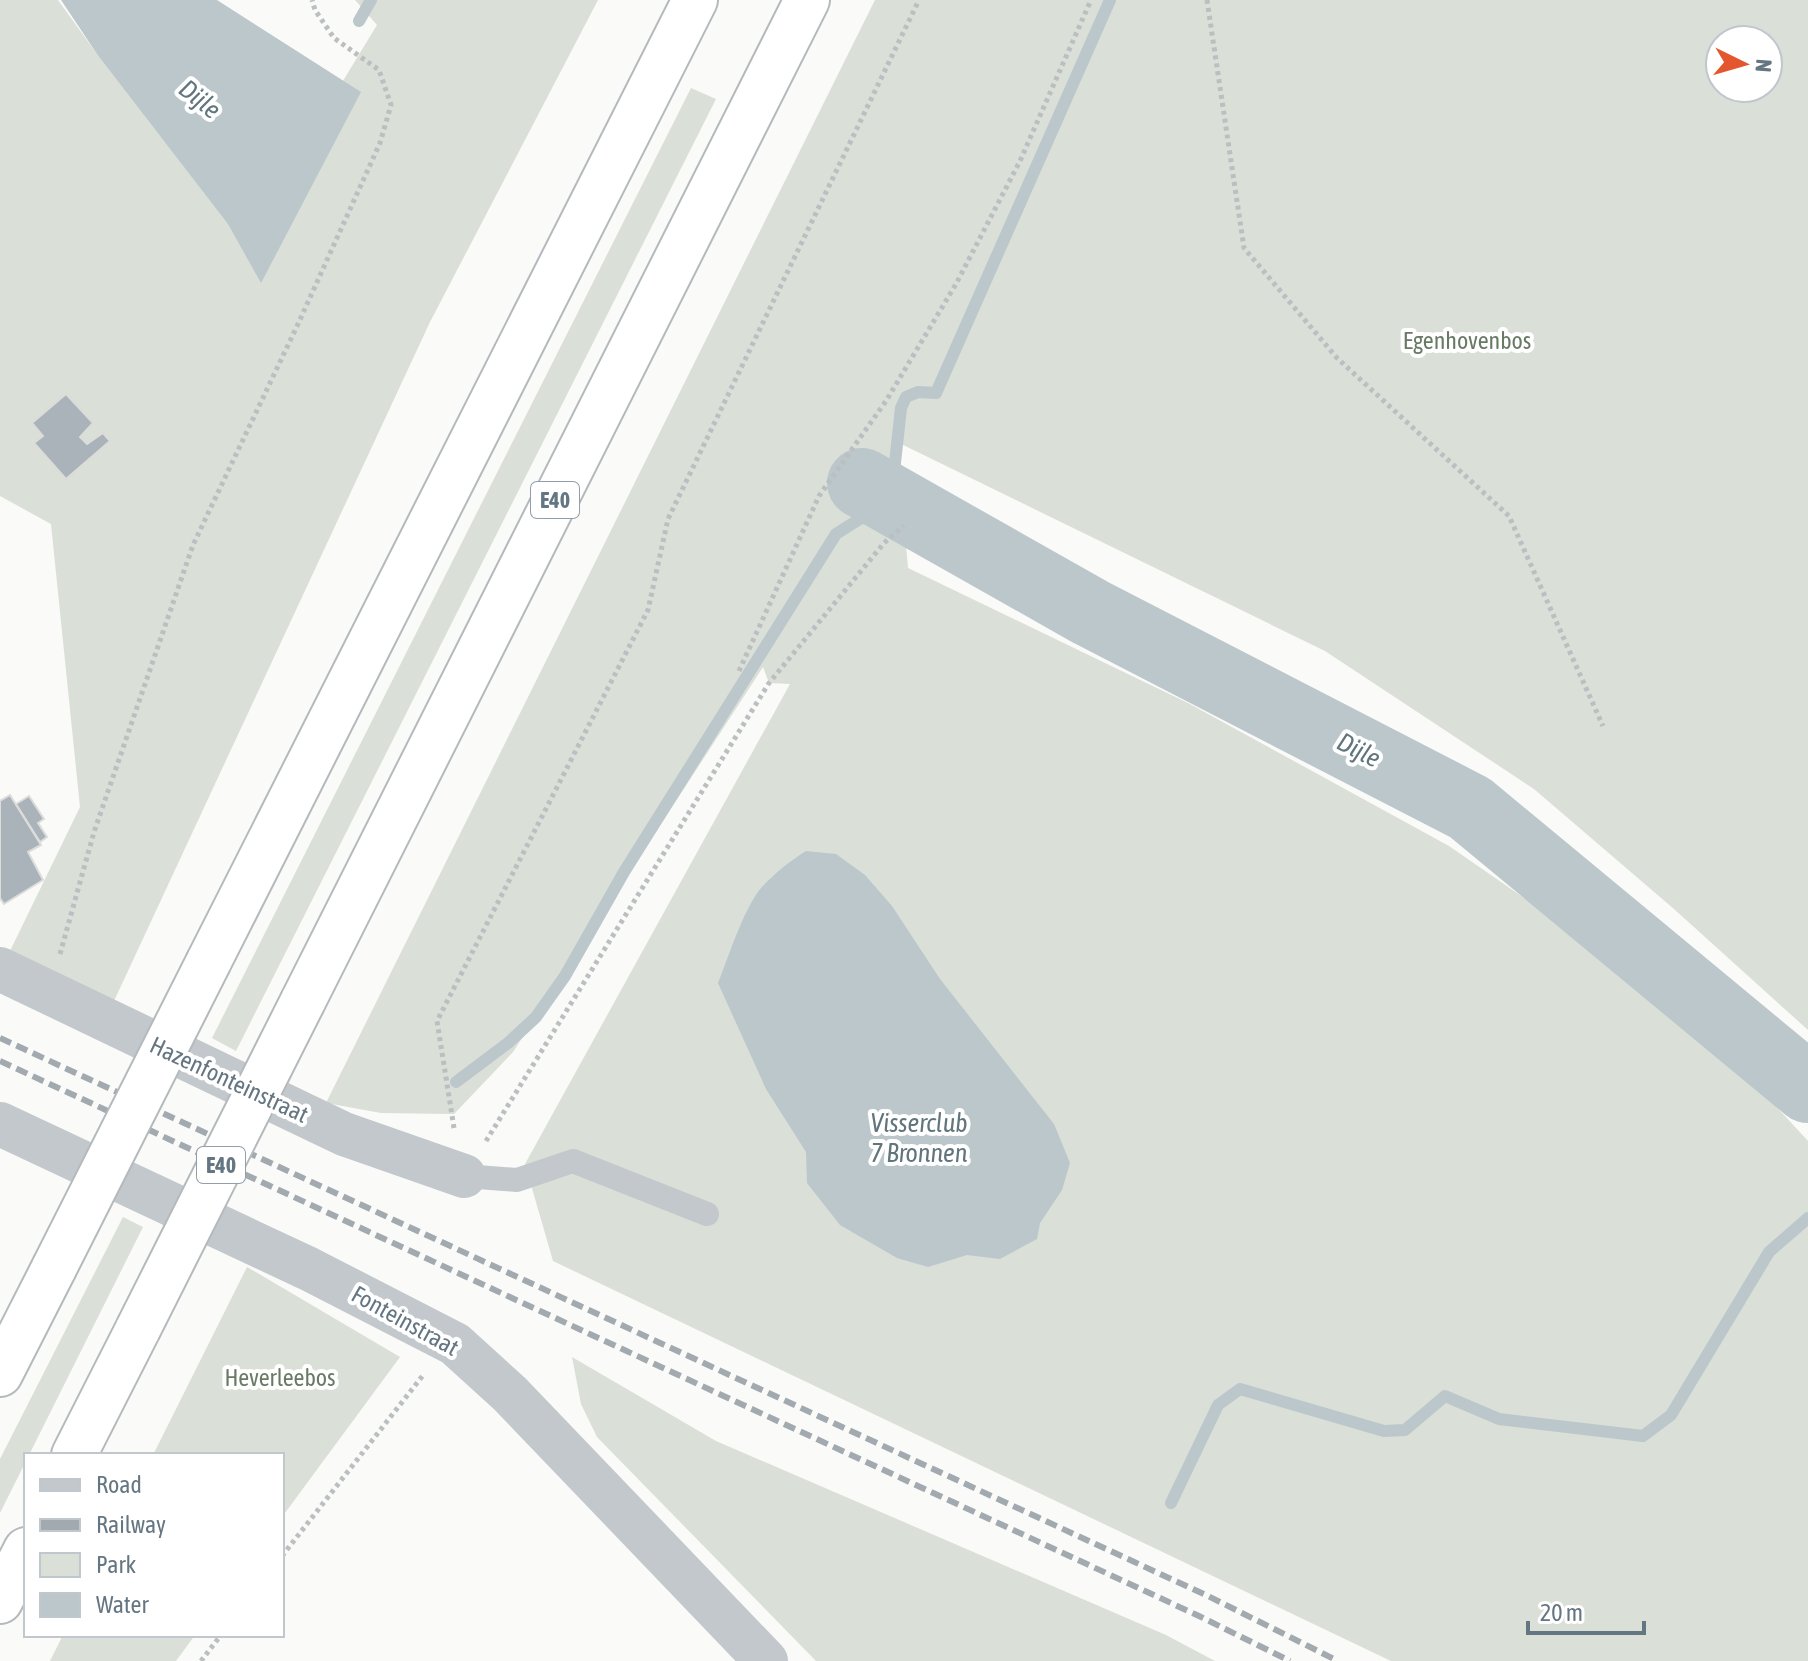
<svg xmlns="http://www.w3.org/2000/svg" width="1808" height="1661" viewBox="0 0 1808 1661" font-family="'Asap Condensed',sans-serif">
<rect width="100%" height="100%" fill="#fafaf8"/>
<g fill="#dadfd7" fill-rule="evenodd">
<path d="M0,0h58l39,54 160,168 120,-197 -22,-25h243l-168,322 -316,679 -104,-50 70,-144 -29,-283 -51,-28z"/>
<path d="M875,0h933v1030l-134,-121 -140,-120 -209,-138 -428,-209 11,126 280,135 261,143 240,166 119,129v520h-417l-838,-400 -28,-97 265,-480 -21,-1 -6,-16 -250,385 -59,62 -73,-1 -55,-10zM1720,40h48v48h-48z"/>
<path d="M691,88l25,11 -480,952 -24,-13z"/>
<path d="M123,1217l20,10 -114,228h-3v6l-26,52v-54z"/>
<path d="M247,1267l153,90 -118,160v-62h-129z"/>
<path d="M572,1357l144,84 450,194 49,26h-399l-219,-224 -16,-33z"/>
<path d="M63,1635h132l-19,26h-126z"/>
</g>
<g fill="#bbc7cb">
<path d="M61,0h156l144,92 -100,191 -33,-59 -131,-170z"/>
<path d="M806,851l30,3 29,21 27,31 48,73 114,145 16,39 -8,27 -22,33 -3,16 -37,20 -33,-4 -39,12 -31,-9 -57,-33 -33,-42 -1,-31 -40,-63 -48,-106c11,-27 26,-76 44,-96 13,-14 28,-26 44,-36z"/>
</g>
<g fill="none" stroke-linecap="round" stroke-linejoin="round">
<g stroke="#bbc7cb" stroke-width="12">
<path d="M359,21l12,-21"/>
<path d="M456,1082l52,-39 28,-26 29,-41 59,-104 212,-338 55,-35 10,-91 5,-11 12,-5 18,1 174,-393"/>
<path d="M1171,1503l47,-98 22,-16 144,42 21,-1 40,-34 54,23 144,17 28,-21 98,-163 39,-34"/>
</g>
<path stroke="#bbc7cb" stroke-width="70" d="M862,483l228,129 380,196 338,280"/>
</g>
<g fill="#aab3b9" stroke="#dcdcda" stroke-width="2">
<path d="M66,394l27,29 -13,14 7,7 16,-11 7,8 -44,38 -32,-36 9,-7 -11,-13z"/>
<path d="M10,795l31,50 -13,7 15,28 -39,24 -4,-6v-97z"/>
<path d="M29,796l15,23 -6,4 9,14 -7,5 -24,-38z"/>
</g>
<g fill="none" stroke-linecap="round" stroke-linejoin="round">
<g stroke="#b4b9bd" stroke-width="48">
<g id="highway">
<path d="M209,961l486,-961"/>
<path d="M303,1001l504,-1001"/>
<path d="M0,1374l54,-106"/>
<path d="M74,1455l64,-126"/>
<path d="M0,1601l26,-51"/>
</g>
</g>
<g stroke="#bbbfc2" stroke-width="5" stroke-dasharray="4 4" stroke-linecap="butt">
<path d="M1207,0l37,248 93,110 172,158 94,210"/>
<path d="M739,671l80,-175 67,-95 70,-117 64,-123 71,-161"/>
<path d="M60,954l34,-122 99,-287 105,-221 82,-181 11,-38 -12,-35 -45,-32 -19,-28 -3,-10"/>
<path d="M454,1128l-17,-107 211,-411 20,-91 251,-519"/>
<path d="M486,1141l283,-458 115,-140 20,-17"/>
<path d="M282,1556l142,-182"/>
<path d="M201,1661l20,-26"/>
</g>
<path stroke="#c3c8cc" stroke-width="24" d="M464,1176l53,4 56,-19 134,53"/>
<g stroke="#c3c8cc" stroke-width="44">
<path d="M0,969l344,165 120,42"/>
<path d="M0,1124l309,145 146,75 55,50 256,267"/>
</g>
<use href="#highway" stroke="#fff" stroke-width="44"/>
<g stroke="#a2aab0" stroke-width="6" stroke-dasharray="12 6" stroke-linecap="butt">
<path d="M0,1038l1208,558 130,65"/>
<path d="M0,1061l1199,555 91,45"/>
</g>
<g stroke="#b4b9bd" stroke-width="48" stroke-linecap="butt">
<g id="highway-bridge">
<path d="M54,1268l155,-307"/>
<path d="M138,1329l165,-328"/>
</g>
</g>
<use href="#highway-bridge" stroke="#fff" stroke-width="44"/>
</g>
<g text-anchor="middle" stroke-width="8" stroke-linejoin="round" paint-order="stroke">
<g fill="#fff" stroke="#939fa8" stroke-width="2">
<rect x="531" y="482" width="48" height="36" rx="6"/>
<rect x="197" y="1147" width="48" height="36" rx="6"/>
</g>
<g font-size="22" font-weight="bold" fill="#657683">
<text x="555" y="508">E40</text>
<text x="221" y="1173">E40</text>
</g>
<g font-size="24" fill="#687a64" stroke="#fff">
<text x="1467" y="349">Egenhovenbos</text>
<text x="280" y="1386">Heverleebos</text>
</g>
<g font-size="24" fill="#657683" stroke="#fff">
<text transform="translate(229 1080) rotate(25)" y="8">Hazenfonteinstraat</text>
<text transform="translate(405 1321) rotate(29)" y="8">Fonteinstraat</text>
</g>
<g font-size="26" font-style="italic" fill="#60757c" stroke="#fff">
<text transform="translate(200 99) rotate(39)" y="9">Dijle</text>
<text transform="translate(1359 750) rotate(27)" y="9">Dijle</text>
<text x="919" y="1132">Visserclub<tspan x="919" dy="30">7 Bronnen</tspan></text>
</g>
</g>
<rect x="24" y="1453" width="260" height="184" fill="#ffffff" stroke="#c1c8cd" stroke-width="2"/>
<rect x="40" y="1479" width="40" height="12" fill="#c3c8cc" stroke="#c1c8cd" stroke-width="2"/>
<text x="96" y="1493" font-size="24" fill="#657683">Road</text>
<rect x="40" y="1519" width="40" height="12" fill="#a2aab0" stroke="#c1c8cd" stroke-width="2"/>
<text x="96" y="1533" font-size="24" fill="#657683">Railway</text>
<rect x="40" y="1553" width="40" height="24" fill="#dadfd7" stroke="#c1c8cd" stroke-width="2"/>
<text x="96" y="1573" font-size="24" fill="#657683">Park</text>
<rect x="40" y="1593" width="40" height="24" fill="#bbc7cb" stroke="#c1c8cd" stroke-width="2"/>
<text x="96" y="1613" font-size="24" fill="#657683">Water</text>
<g transform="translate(1744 64) rotate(95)"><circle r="38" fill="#ffffff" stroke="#c1c8cd" stroke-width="2"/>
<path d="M0-6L14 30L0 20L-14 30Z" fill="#e4572e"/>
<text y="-12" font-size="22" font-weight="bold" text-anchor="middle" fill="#657683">N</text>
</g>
<path d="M1528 1621v12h116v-12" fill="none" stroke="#657683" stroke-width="4"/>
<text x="1540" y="1621" font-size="24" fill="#657683" stroke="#ffffff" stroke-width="6" paint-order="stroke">20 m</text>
</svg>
